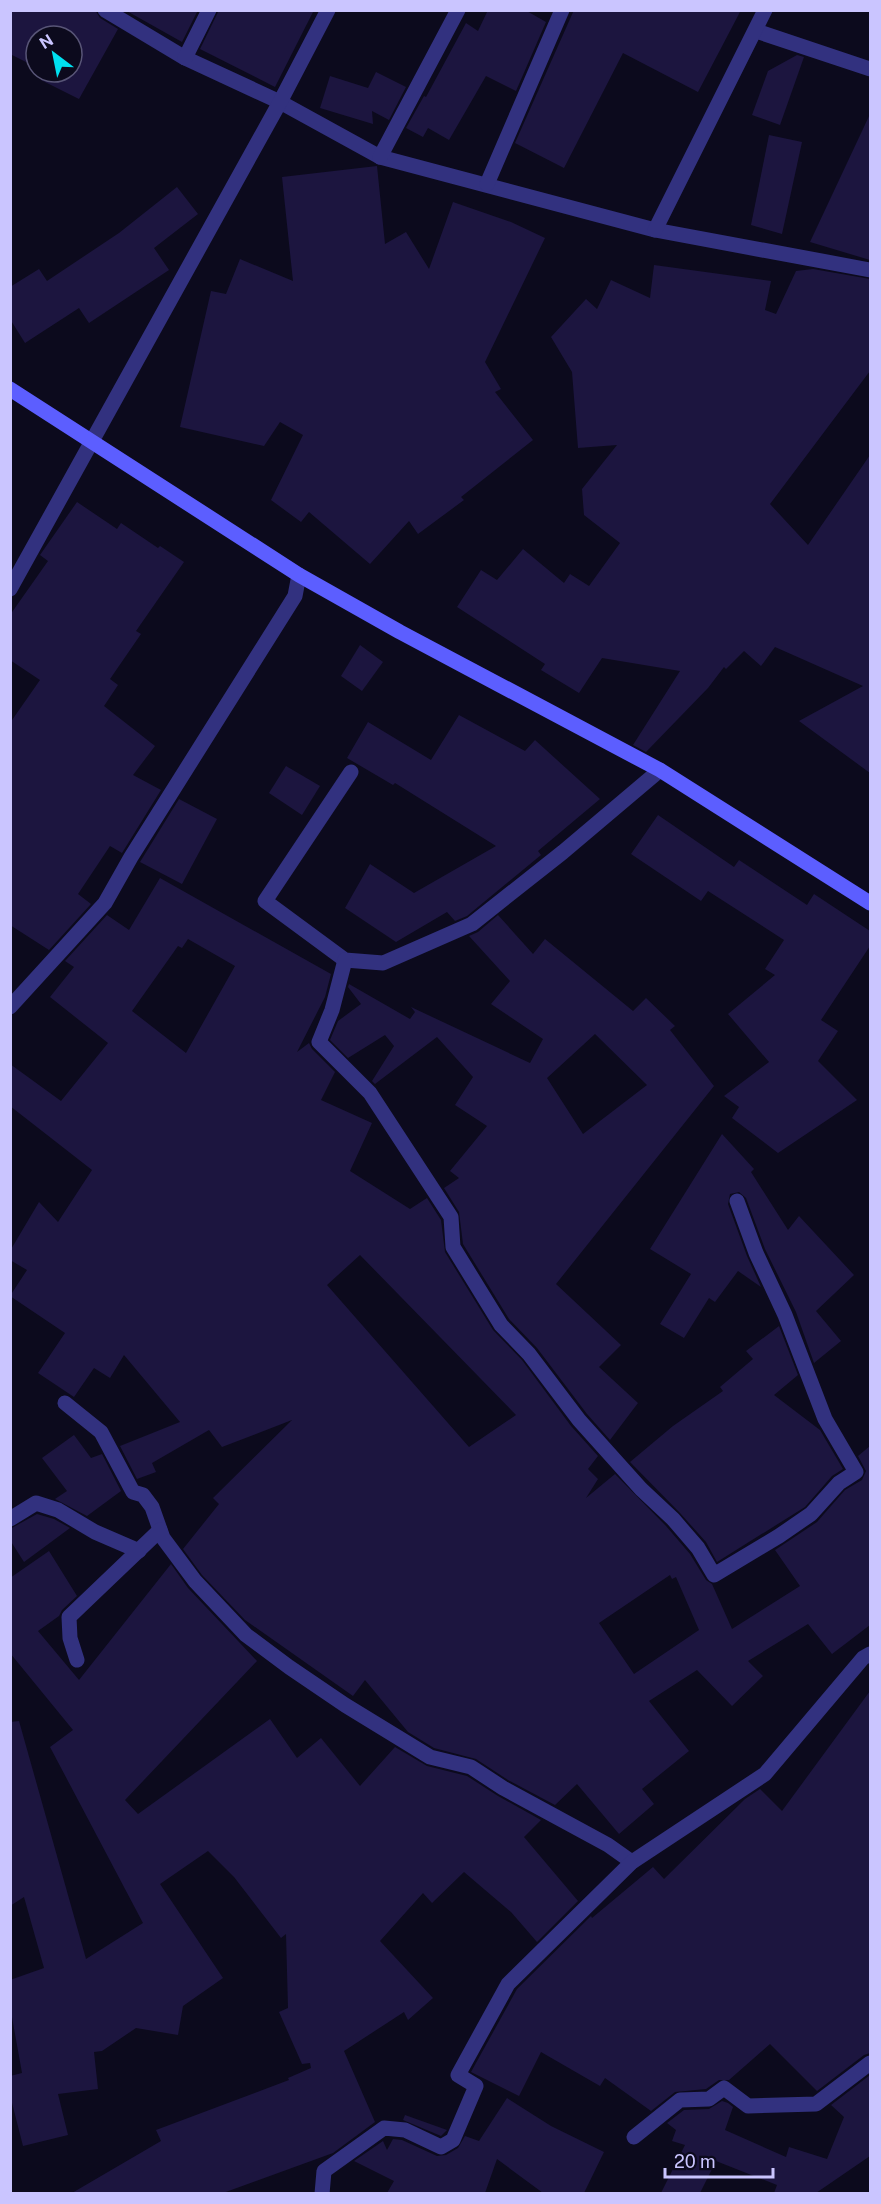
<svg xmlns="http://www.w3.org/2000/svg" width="881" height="2204" viewBox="0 0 881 2204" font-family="'Public Sans',sans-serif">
<rect width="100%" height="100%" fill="#0c0a1d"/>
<g fill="#1c153f" fill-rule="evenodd">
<path d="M10,10h85l5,8 18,11 -39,70 -38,-19 4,-8h27v-36h-36v31l-26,-13z"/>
<path d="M125,10h73l-16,32z"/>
<path d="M219,10h95l-39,77 -75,-38z"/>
<path d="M488,10h37l21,12 -30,69 -30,-15 -37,64 -21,-12 -5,9 -17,-9 18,-32 2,1 40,-74 12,8z"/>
<path d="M574,10h167l-43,82 -75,-39 -59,115 -49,-25z"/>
<path d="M797,55l7,2 -24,68 -28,-10 16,-44z"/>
<path d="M376,72l30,15 -17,33 -17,-9 1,13 -53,-16 10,-32 38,12z"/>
<path d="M870,114v146l-60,-18z"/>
<path d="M769,135l33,7 -20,92 -31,-9z"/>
<path d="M377,166l8,78 21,-12 23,37 24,-67 58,20 34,16 -60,124 16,27 -6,3 38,48 -72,57 3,3 -46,34 -9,-13 -39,43 -61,-52 -8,10 -30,-22 32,-65 -23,-13 -16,24 -84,-19 31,-136 15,3 14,-35 53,22 -11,-104z"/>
<path d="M177,187l21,27 -44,34 15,22 -80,53 -10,-15 -54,35 -15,-24v-32l29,-18 8,12 72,-48z"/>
<path d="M654,265l117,16 -6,29 11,4 20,-43 17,-2 57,10v92l-100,133 38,41 62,-90v318l-71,-52 64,-35 -88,-39 -14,19 -17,-15 -18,18 -2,-2 -16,21 -62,64 -13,-7 47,-74 -78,-13 -23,35 -38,-23 4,-6 -88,-57 24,-37 16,10 26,-31 41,34 6,-9 19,12 31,-43 -36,-28 -2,-26 35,-44 -39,3 -6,-76 -21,-35 35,-38 11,10 14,-29 39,18z"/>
<path d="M77,502l40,27 4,-6 37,25 2,-2 24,16 -48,69 5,3 -31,45 8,6 -14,21 51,40 -22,29 28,15 -39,63 -12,-7 -32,48 13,10 -42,46 -39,-25v-202l30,-43 -30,-20v-45l38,-54 -8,-6z"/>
<path d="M360,645l23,17 -21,29 -21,-15z"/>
<path d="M459,715l66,36 10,-11 65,59 -62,52 3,4 -74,61 -12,5 -8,-9 -51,30 -51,-34 25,-44 44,29 82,-47 -101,-63 -2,2 -46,-27 21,-36 63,38z"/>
<path d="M286,766l34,20 -18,29 -33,-22z"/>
<path d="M179,799l38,20 -35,65 -42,-22z"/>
<path d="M658,815l76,52 5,-7 68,45 7,-11 56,37v15l-49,74 17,11 -20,30 39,39 -79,53 -46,-35 7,-11 -15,-11 45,-34 -41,-48 47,-39 -10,-6 19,-29 -76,-49 -7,10 -70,-47z"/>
<path d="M160,878l171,96 -6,23 -28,55 12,-9 3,6 23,23 -14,28 51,23 -22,48 60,38 17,-11 14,22 4,32 48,78 29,30 49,66 27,30 -10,13 10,10 -12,19 29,-24 51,52 24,28 16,26 6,4 20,45 68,-43 -25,-36 42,-28 28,-32 17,-10 4,-9 -8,-15 12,-10v179l-38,29 -24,-30 -60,37 15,15 -31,30 -35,-36 -48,31 40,50 -47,38 12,15 -35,30 -42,-50 -22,21 -47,-25 -32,-21 -42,-11 -26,-16 -43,-52 -12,16 -108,-76 -43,-45 -19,-26 36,-45 -6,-6 79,-78 -70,27 -13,-17 -57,33 4,9 -19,7 -17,-33 60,-24 -56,-67 -14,23 -16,-10 -20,29 -36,-24 27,-40 -55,-37 17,-26 -17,-10v-9l29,-49 19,20 34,-52 -82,-64v-42l51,37 47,-58 -58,-46 24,-30 -9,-6 42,-46 22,15zM188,939l47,27 -49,87 -54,-42 46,-65 4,2zM360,1255l156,160 -47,32 -142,-162zM670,1575l2,4 4,-2 23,53 -65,44 -35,-51z"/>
<path d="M498,915l35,39 12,-15 88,72 13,-13 29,28 -5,4 44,56 -158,198 65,61 -22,22 39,36 -28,37 -23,-26 -50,-66 -28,-29 -46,-75 -4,-32 -15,-24 15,-10 -9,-7 37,-45 -32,-21 18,-28 -36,-40 -62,47 -3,-3 22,-35 -9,-11 -37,23 -18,-18 8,-19 23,-17 -13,-17 1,-3 61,35 5,-7 -4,-5 119,56 13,-24 -52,-35 19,-23 -41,-45 9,-4zM595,1034l52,51 -64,49 -36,-56z"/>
<path d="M722,1134l32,35 -3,3 37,58 11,-14 55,59 -38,36 25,30 -27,22 -18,-51 -31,-63 -19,-51 -7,-6 -9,2 -2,10 19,52 14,31 -23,-16 -23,31 -6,-4 -25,40 -24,-14 31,-50 -41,-25z"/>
<path d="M779,1326l19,49 -24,20 46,35 23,39 -11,7 -27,31 -88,55 -11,-20 -26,-29 -50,-51 43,-36 50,-35 -3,-4 33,-28 -7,-8z"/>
<path d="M74,1435l17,23 11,-4 19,37 -34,25 -32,-17 12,-8 -25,-33z"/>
<path d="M37,1514l17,5 16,9 -46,34 -14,-22v-11z"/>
<path d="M49,1551l28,45 -15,14 -3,6 -21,15 41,49 92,-116 17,24 69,73 -132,139 13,14 132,-95 27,39 24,-20 39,48 35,-39 32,19 40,10 31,20 43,24 -17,17 54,64 -41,41 -26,-30 -47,-40 -32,31 -9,-10 -43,48 53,57 -25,22 -4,-8 -60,39 31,71 -42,31 -110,40h-151l89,-52 -5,-11 133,-50 -1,-2 23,-10 -1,-5 -8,1 -23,-52 9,-4 -2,-74 -5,4 -47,-61 -26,-26 -48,33 63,94 -40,28 -5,29 -42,-7 -34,23 -8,1 4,37 -40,5 10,41 -45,11 -13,-51v-19l12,-3 -12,-67v-26l34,-12 -20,-71 -14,9v-184l9,-1 67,238 57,-36 -93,-176 23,-17 -63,-77v-75z"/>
<path d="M870,1691v362l-6,2 -47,36 -47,-47 -41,36h-10l-13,9 -31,3 -24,19 -46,-33 -5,8 -59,-34 -22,44 -48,-24 46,-83 74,-73 1,2 61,-51 11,12 81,-80 15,-10 22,22z"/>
<path d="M870,2075v81l-54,37h-42l3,-8 -61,-24 -16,32h-39l24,-48 -13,-4 4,-11 -9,-7 17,-13 25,-1 13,-8 6,2 5,4 -8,23 61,27 3,-10 38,12 17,-42 -13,-12z"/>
<path d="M507,2098l44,28 53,26 -20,41h-41l-46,-34 -12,34h-98l7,-12 -40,-20 29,-20 4,9 6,-11 9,1 35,16 9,-1 12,-7 7,-12 14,5z"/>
<path d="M405,2115l42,15 -6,6 -38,-16z"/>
</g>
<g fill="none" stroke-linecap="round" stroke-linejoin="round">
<g stroke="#32317f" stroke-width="15">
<path d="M105,10l80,48 95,44 100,55 275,73 215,40"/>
<path d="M756,31l114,38"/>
<path d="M185,58l24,-48"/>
<path d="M380,157l78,-147"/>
<path d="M487,184l75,-174"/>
<path d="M655,230l110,-220"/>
<path d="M10,589l270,-487 48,-92"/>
<path d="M351,772l-86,129 80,59 38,3 89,-39 91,-72 97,-82"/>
<path d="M345,960l-13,50 -13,32 51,51 81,124 2,30 48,78 28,29 50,66 62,69 32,30 25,29 16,27 65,-39 32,-22 28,-31 17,-11 -31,-53 -40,-104 -29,-62 -19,-52"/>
<path d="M10,1007l95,-104 26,-46 164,-261 4,-21"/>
<path d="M65,1403l36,29 32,60 10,3 9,12 11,31 32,43 51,54 43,32 56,38 85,52 41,10 32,21 105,57 24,17"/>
<path d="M10,1519l26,-16 22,7 37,22 44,19"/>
<path d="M77,1660l-7,-22 -1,-21 91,-87"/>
<path d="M634,2137l46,-37 29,-1 15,-11 24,18 68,-2 54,-41"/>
<path d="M322,2194l2,-23 60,-43 21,2 36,17 12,-7 23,-54 -18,-11 50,-91 124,-122 133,-88 98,-116 7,-4"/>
</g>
<path stroke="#5c5eff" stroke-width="15" d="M10,389l289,186 101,57 260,138 210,133"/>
</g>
<rect width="881" height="2204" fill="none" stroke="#cac5ff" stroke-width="24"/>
<g transform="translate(54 54) rotate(328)"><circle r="28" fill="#0c0a1d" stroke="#585577" stroke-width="1.5"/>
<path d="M0-4.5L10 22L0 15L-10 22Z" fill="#00e0f0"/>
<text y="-9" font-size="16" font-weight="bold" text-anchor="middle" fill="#cac5ff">N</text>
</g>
<path d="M665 2168v9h108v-9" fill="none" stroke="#cac5ff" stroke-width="3"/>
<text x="674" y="2168" font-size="18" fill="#cac5ff" stroke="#0c0a1d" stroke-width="4.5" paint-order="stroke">20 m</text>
</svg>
